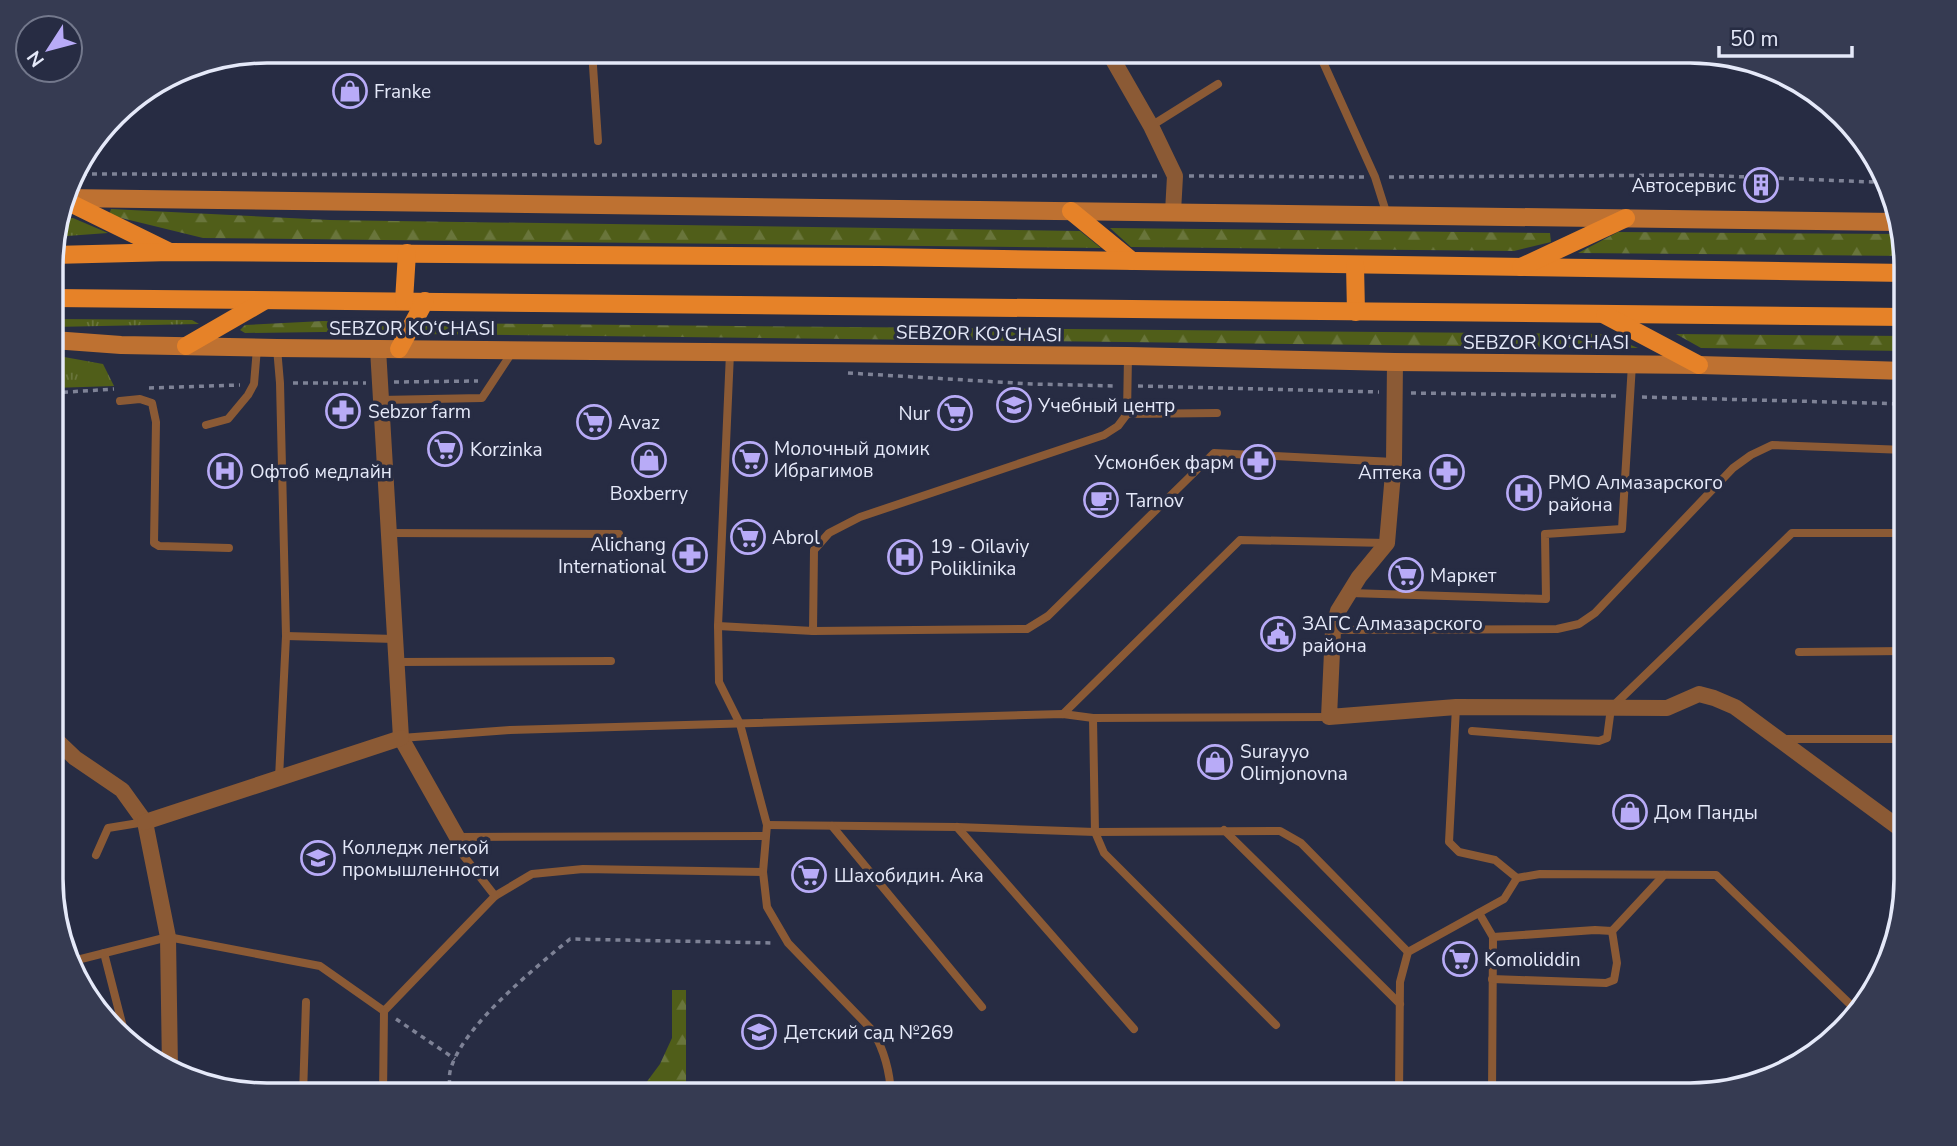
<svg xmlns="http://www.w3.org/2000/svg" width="1957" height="1146" viewBox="0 0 1957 1146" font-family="'Nunito Sans',sans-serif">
<defs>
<pattern id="grass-tufts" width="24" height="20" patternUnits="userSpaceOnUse" patternTransform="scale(1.75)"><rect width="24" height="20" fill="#505e19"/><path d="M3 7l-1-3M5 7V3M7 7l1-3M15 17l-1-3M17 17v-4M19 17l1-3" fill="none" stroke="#69753b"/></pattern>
<pattern id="forest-firs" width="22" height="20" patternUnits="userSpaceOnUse" patternTransform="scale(1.75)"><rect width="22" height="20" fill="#505e19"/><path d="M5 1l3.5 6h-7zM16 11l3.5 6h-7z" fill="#69753b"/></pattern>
</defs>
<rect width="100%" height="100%" fill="#272c43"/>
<g fill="url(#grass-tufts)">
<path d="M59,218h14l35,15 -55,4z"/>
<path d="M53,319l139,1 7,4 -146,3z"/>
<path d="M53,355l50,9 11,22 -61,2z"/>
</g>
<g fill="url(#forest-firs)">
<path d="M111,209l219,11 750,11 21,17 -898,-10 -94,-23z"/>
<path d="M1110,228l440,5 1,9 -37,9 -383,-4z"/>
<path d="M1618,232l282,2 6,22 -328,-3z"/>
<path d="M323,321l76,2 -8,8 -146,2 -5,-3 5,-5z"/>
<path d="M424,323l1180,11 34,14 -1221,-14z"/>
<path d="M1676,334l230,2v15l-205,-3z"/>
<path d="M672,990h14v105h-49l23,-31 12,-26z"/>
</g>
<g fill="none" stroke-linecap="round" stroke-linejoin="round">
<g stroke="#7e8296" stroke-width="3.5" stroke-dasharray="5 5" stroke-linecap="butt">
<path d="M72,174l1085,2"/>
<path d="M1189,176l175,1"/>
<path d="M1389,177l309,-2 174,7 11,-3"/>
<path d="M848,373l184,11 84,2"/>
<path d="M394,382l84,-1"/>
<path d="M293,383h73"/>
<path d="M1138,386l241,6"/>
<path d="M149,388l91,-3"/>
<path d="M53,393l61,-4"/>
<path d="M1411,393l206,3"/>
<path d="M1642,397l264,7"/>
<path d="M396,1019l59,40"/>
<path d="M451,1095c-1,-8 -3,-19 0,-27 13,-43 84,-100 119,-129l203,4"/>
</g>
<g stroke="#8b5a35" stroke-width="8">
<path d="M592,51l6,90"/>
<path d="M1318,51l57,126 12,38"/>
<path d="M1151,126l67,-42"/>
<path d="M277,348l3,35 6,253 -7,142"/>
<path d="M730,353l-12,273 1,56 21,42 27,101 -4,47 4,35 21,36 85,88c12,21 17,40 18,64"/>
<path d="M380,400l102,-2 31,-47"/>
<path d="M120,401l20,-2 12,4 4,19 -2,121 5,3 70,2"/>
<path d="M1127,414l90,-1"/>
<path d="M206,425l22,-6 20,-24 6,-11 3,-36"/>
<path d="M388,533l231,1"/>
<path d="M1350,593l196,6 -1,-65 77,-5 10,-165"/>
<path d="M718,626l95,5 1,-81 15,-17 31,-16 244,-82 14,-9 9,-12 1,-58"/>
<path d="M1333,630l224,-1 22,-5 16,-11 138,-145 18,-13 21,-10 134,5"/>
<path d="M813,631l214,-2 21,-13 166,-163 180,9"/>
<path d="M286,636l109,3"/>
<path d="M1799,652l107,-1"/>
<path d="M397,662l214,-1"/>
<path d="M1063,714l177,-174 147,3"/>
<path d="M1093,718l2,114 9,21 172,172"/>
<path d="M1472,731l127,10 8,-3 4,-30 181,-175h114"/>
<path d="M401,738l109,-8 553,-16 30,4 236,-1"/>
<path d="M1782,739h124"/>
<path d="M767,825l190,2 138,5 185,-1 21,12 107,109"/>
<path d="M832,826l150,181"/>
<path d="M957,827l177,202"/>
<path d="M1224,830l176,174"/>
<path d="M96,855l12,-27 37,-6"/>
<path d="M1517,878l23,-4 176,1 139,134"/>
<path d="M495,896l37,-22 51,-5 180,3"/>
<path d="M1479,913l14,24 -1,158"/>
<path d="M1493,937l102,-7 17,1 52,-56"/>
<path d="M104,953l21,82"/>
<path d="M73,961l95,-24 152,29 64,45 111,-115 -32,-41 -6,-18 308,-1"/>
<path d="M1492,979l114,4 8,-3 3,-17 -5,-32"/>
<path d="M303,1095l3,-93"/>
<path d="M383,1095l1,-84"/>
<path d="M1399,1095l1,-113 8,-30 96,-53 13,-21 -22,-18 -36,-8 -10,-10 7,-135"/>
</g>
<g stroke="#8b5a35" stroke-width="16">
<path d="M1108,51l43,75 24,50 -2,36"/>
<path d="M378,349l23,389 56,99"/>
<path d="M1395,362l-1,100 -7,81 -28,34 -21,34 -5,19 -4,87 127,-10 211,1 32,-14 15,4 21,9 171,126"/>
<path d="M53,737l22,21 47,32 23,32 23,115 2,132"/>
<path d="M145,822l256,-84"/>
</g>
<g stroke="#be7131" stroke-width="18">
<path d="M65,198l1831,24"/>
<path d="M53,340l68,5 156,3 851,8 267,6 304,3 207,6"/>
</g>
<g stroke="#e68228" stroke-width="18">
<path d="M64,200l104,51"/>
<path d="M1071,211l61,50"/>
<path d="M53,255l118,-3 708,5 1027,16"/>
<path d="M1355,265l1,47"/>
<path d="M1521,267l105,-49"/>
<path d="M53,298l1853,19"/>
<path d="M404,301l3,-48"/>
<path d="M1605,315l94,50"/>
<path d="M186,346l78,-45"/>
<path d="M399,349l26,-48"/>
</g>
</g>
<defs>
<g id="shop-ring" transform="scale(1.75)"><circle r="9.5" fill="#272c43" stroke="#b8abf7" stroke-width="1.5"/><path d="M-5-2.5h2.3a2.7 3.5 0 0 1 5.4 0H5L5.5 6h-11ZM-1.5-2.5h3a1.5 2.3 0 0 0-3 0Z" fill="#b8abf7"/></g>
<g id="building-ring" transform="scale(1.75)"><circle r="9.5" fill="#272c43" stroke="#b8abf7" stroke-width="1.5"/><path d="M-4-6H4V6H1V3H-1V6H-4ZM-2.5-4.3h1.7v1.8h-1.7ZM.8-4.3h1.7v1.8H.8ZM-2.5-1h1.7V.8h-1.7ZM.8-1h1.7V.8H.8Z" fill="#b8abf7"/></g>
<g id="school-ring" transform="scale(1.75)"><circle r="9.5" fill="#272c43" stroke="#b8abf7" stroke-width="1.5"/><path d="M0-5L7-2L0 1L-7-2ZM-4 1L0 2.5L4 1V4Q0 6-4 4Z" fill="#b8abf7"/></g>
<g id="pharmacy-ring" transform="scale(1.75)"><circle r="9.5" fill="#272c43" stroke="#b8abf7" stroke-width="1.5"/><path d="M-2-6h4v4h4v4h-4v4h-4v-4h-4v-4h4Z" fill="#b8abf7"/></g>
<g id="supermarket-ring" transform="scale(1.75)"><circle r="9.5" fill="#272c43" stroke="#b8abf7" stroke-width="1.5"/><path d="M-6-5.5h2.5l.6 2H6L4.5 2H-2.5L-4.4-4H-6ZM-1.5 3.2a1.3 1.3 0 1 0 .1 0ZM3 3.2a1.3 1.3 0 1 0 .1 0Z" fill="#b8abf7"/></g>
<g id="hospital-ring" transform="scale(1.75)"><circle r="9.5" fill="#272c43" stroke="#b8abf7" stroke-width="1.5"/><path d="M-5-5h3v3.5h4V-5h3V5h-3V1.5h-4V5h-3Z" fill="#b8abf7"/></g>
<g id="cafe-ring" transform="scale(1.75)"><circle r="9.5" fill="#272c43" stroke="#b8abf7" stroke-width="1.5"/><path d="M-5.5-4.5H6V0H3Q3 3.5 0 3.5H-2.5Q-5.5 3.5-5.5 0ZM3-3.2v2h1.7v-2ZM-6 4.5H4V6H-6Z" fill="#b8abf7"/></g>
<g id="civic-ring" transform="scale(1.75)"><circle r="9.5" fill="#272c43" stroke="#b8abf7" stroke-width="1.5"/><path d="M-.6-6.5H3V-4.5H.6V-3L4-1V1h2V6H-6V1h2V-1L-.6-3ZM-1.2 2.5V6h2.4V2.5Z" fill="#b8abf7"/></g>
<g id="university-ring" transform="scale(1.75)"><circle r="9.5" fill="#272c43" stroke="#b8abf7" stroke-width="1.5"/><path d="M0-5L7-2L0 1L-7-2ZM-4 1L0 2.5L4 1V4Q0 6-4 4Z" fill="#b8abf7"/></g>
</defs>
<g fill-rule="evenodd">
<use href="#shop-ring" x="350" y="91"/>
<use href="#building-ring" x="1761" y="185"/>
<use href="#school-ring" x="1014" y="405"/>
<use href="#pharmacy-ring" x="343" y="411"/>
<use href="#supermarket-ring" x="955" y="413"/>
<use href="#supermarket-ring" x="594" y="422"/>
<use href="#supermarket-ring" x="445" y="449"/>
<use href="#supermarket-ring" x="750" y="459"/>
<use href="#shop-ring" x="649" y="460"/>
<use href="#pharmacy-ring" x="1258" y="462"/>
<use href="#hospital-ring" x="225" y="471"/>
<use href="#pharmacy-ring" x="1447" y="472"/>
<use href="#hospital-ring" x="1524" y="493"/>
<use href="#cafe-ring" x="1101" y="500"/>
<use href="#supermarket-ring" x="748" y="537"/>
<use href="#pharmacy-ring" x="690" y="555"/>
<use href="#hospital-ring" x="905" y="557"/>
<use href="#supermarket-ring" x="1406" y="575"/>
<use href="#civic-ring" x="1278" y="634"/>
<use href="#shop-ring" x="1215" y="762"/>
<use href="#shop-ring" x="1630" y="812"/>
<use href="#university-ring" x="318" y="858"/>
<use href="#supermarket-ring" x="809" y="875"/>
<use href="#supermarket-ring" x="1460" y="959"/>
<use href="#school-ring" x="759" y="1032"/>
</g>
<g text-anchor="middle" stroke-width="7" stroke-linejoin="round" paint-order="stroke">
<g font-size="19" fill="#e5e9f9" stroke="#272c43" text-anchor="start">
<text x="374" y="98">Franke</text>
<text x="1736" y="192" text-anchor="end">Автосервис</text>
<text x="1038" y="412">Учебный центр</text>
<text x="368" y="418">Sebzor farm</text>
<text x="930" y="420" text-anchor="end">Nur</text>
<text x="618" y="429">Avaz</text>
<text x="774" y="455">Молочный домик<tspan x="774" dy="22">Ибрагимов</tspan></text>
<text x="470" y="456">Korzinka</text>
<text x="1234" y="469" text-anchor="end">Усмонбек фарм</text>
<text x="250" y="478">Офтоб медлайн</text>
<text x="1422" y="479" text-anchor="end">Аптека</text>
<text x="1548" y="489">РМО Алмазарского<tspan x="1548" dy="22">района</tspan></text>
<text x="649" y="500" text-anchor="middle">Boxberry</text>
<text x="1126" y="507">Tarnov</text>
<text x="772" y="544">Abrol</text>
<text x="666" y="551" text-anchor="end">Alichang<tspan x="666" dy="22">International</tspan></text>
<text x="930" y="553">19 - Oilaviy<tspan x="930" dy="22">Poliklinika</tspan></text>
<text x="1430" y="582">Маркет</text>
<text x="1302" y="630">ЗАГС Алмазарского<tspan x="1302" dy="22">района</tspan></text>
<text x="1240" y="758">Surayyo<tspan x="1240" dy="22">Olimjonovna</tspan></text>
<text x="1654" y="819">Дом Панды</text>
<text x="342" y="854">Колледж легкой<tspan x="342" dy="22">промышленности</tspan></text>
<text x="834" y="882">Шахобидин. Ака</text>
<text x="1484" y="966">Komoliddin</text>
<text x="784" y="1039">Детский сад №269</text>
</g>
<g font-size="19" fill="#e5e9f9" stroke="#272c43">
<text x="412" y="335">SEBZOR KO‘CHASI</text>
<text transform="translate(979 333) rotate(1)" y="7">SEBZOR KO‘CHASI</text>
<text x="1546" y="349">SEBZOR KO‘CHASI</text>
</g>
</g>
<path d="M0 0H1957V1146H0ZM267 63H1690A204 204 0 0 1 1894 267V879A204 204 0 0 1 1690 1083H267A204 204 0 0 1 63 879V267A204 204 0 0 1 267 63Z" fill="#363b52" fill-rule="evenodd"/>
<path fill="none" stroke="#e5e9f9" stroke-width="3.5" d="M267 63H1690A204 204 0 0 1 1894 267V879A204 204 0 0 1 1690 1083H267A204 204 0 0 1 63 879V267A204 204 0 0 1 267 63Z"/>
<g transform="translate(49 49) rotate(234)"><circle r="33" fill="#272c43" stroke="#73788c" stroke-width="2"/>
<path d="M0-5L12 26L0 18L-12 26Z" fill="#b8abf7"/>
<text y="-10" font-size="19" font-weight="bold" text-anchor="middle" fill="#e5e9f9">N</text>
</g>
<path d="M1719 46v10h133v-10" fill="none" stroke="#e5e9f9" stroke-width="3.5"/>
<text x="1730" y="46" font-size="21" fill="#e5e9f9" stroke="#272c43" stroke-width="5" paint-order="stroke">50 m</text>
</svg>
